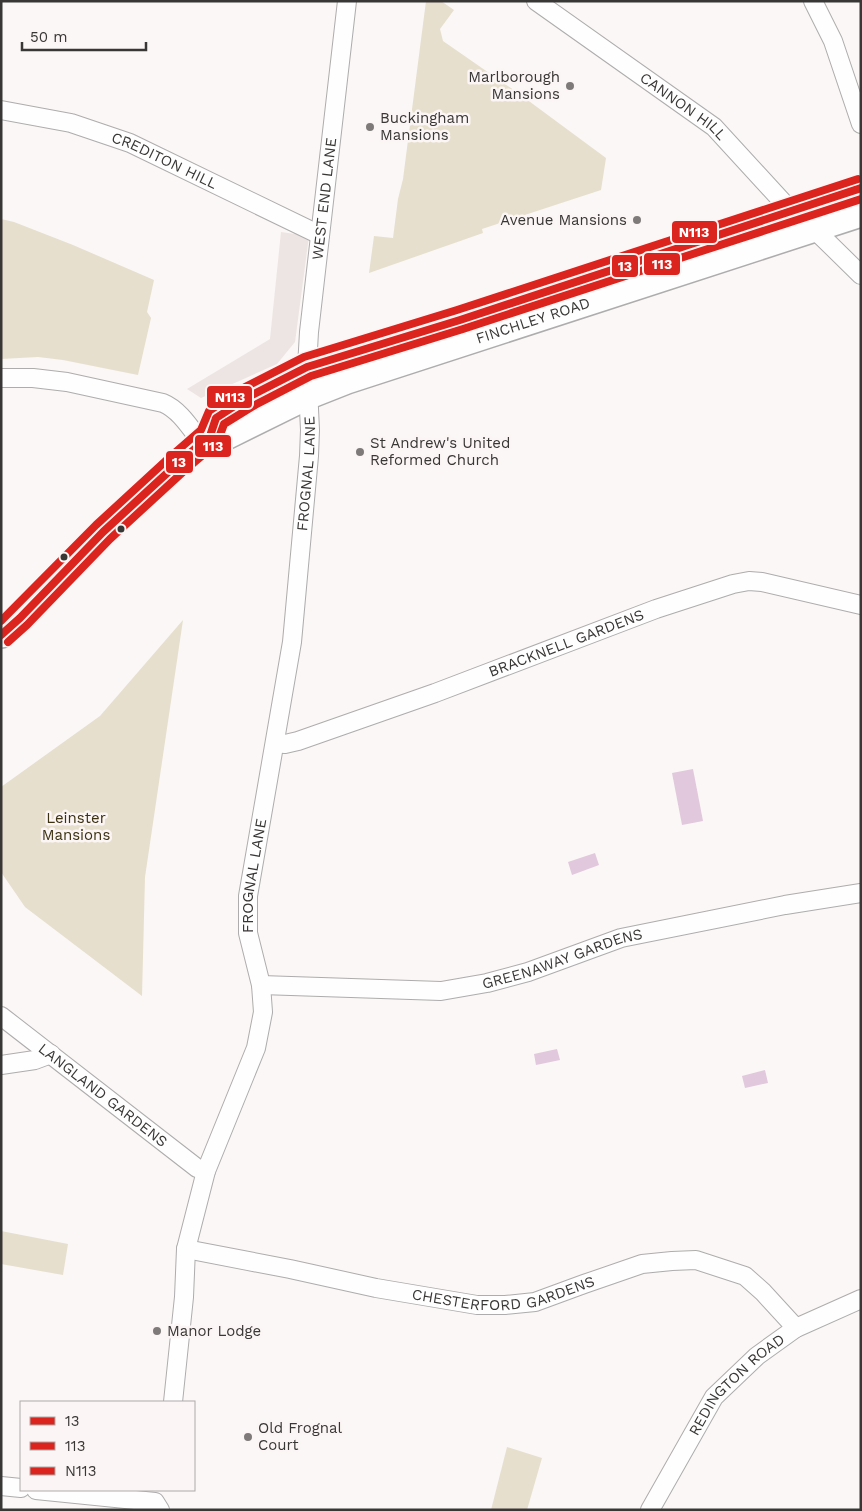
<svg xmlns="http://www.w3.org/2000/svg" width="862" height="1511" viewBox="0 0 862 1511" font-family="'Work Sans',sans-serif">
<rect width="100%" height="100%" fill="#faf7f6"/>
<path fill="#ede5e3" d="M281,232l28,4 -14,106 -18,22 -76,34 -14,-9 83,-50z"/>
<g fill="#e6dfcd">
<path d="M426,1h15l13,9 -14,19 3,12 75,52 88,65 -5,32 -119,39 1,4 -114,40 5,-37 19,2 5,-39 5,-20z"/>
<path d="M1,219l13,3 59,23 81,35 -7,32 4,6 -13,57 -75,-15 -25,-3 -37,2z"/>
<path d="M183,620l-38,257 -3,119 -117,-89 -24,-35v-85l99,-71z"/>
<path d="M1,1231l67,13 -5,31 -62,-11z"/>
<path d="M507,1447l35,11 -15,52h-36z"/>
</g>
<g fill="#e1c8dc">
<path d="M693,769l10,52 -21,4 -10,-52z"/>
<path d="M595,853l4,12 -27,10 -4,-13z"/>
<path d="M557,1049l3,11 -24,5 -2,-11z"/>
<path d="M765,1070l3,13 -23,5 -3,-12z"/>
</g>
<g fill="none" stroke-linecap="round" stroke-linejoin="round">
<g stroke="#aeacac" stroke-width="20">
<g id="minor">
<path id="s1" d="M536,1l178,126 78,85 22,17 47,46"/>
<path d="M813,1l20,40 28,83"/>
<path id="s2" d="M1,110l70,13 59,20 190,92"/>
<path d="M1,378h32l34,4 96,21c17,7 28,26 39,40"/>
<path id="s3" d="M275,743l10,1 13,-3 137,-48 221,-84 77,-25 16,-3 13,1 99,23"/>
<path id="s4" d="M261,985l180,6 46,-8 41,-11 93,-34 164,-33 76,-12"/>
<path id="s5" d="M1,1016l196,152 9,3"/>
<path d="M1,1065l34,-5 16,-6"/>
<path id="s6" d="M186,1249l104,20 86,19 101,17h28l30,-3 49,-18 58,-20 30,-3 24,-1 49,16 18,16 33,36"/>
<path id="s7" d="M173,1402l11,-105 2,-48 20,-78 50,-123 7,-36 -2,-27 -13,-52v-37l44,-254 17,-186 1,-26 -3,-63 2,-35 38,-331"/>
<path d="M1,1486l20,2"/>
<path d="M36,1490l119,12 5,8"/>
<path id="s8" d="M650,1510l64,-113 43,-41 39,-28 65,-29"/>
</g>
</g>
<g stroke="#aeacac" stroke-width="28">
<g id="highway">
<path id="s9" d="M210,436l16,1 83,-41 38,-15 514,-167"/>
<path d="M1,635l19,-17 83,-86 74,-68 33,-28 6,-18 34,-22 57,-29 153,-47 401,-132"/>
</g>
</g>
<use href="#minor" stroke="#fefefe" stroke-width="18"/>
<use href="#highway" stroke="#fefefe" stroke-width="25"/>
<g stroke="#fbf6f5" stroke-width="11">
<path id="bus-1" d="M1,635l19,-17 83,-86 74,-68 33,-28 6,-18 34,-22 57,-29 153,-47 401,-132"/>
</g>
<g stroke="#fbf6f5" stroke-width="11">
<path id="bus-2" d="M8,642l19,-17 83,-86 74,-68 33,-28 7,-19 31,-19 56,-29 152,-47 398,-130"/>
</g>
<g stroke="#fbf6f5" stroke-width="11">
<path id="bus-3" d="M1,621l95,-96 74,-68 31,-27 8,-19 36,-24 59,-30 153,-47 401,-131"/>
</g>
<use href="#bus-1" stroke="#dc241f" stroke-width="8"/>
<use href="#bus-2" stroke="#dc241f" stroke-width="8"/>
<use href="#bus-3" stroke="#dc241f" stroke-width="8"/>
</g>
<g fill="#7d7a79" stroke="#fbf6f5" stroke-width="2">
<circle cx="570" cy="86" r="5"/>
<circle cx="370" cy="127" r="5"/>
<circle cx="637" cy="220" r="5"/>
<circle cx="360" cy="452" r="5"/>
<circle cx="157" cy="1331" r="5"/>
<circle cx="248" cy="1437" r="5"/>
</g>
<g fill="#393736" stroke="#fbf6f5" stroke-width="2">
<circle cx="121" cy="529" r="4.5"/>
<circle cx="64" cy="557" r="4.5"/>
</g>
<g text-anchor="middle" stroke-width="5" stroke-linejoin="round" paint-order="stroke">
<g font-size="15" fill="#393736" stroke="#fbf6f5" text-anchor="start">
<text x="560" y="82" text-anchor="end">Marlborough<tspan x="560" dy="17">Mansions</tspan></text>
<text x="380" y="123">Buckingham<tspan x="380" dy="17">Mansions</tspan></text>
<text x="627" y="225" text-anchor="end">Avenue Mansions</text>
<text x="370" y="448">St Andrew's United<tspan x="370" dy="17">Reformed Church</tspan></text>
<text x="167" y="1336">Manor Lodge</text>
<text x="258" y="1433">Old Frognal<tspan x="258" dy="17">Court</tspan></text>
</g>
<g font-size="15" fill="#393736" stroke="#fbf6f5">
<text dy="5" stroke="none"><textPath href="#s1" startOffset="181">CANNON HILL</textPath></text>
<text dy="5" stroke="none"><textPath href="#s2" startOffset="172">CREDITON HILL</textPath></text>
<text dy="5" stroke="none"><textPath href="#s7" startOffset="1224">WEST END LANE</textPath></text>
<text dy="5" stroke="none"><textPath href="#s9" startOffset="345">FINCHLEY ROAD</textPath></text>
<text dy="5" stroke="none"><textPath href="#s7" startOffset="948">FROGNAL LANE</textPath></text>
<text dy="5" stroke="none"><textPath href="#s3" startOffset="309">BRACKNELL GARDENS</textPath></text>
<text dy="5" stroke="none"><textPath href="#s7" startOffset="542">FROGNAL LANE</textPath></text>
<text dy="5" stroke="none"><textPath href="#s4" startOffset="306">GREENAWAY GARDENS</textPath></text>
<text dy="5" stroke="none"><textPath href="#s5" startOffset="129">LANGLAND GARDENS</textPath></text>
<text dy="5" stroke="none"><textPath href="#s6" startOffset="324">CHESTERFORD GARDENS</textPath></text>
<text dy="5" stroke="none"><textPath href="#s8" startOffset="154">REDINGTON ROAD</textPath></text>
</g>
<g font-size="15" fill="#3c3110" stroke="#fbf6f5">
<text x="76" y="823">Leinster<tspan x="76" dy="17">Mansions</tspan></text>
</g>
</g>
<g stroke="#fbf6f5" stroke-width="2">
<rect x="671" y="220" width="47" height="24" rx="5" fill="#dc241f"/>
<rect x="643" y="252" width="38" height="24" rx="5" fill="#dc241f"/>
<rect x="611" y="254" width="28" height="24" rx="5" fill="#dc241f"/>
<rect x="206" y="385" width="47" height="24" rx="5" fill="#dc241f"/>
<rect x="194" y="434" width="38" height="24" rx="5" fill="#dc241f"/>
<rect x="165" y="450" width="29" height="24" rx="5" fill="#dc241f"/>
</g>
<g font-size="14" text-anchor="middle" font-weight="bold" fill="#fff">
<text x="694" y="237">N113</text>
<text x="662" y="269">113</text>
<text x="625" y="271">13</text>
<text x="230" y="402">N113</text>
<text x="213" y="451">113</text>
<text x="179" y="467">13</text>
</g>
<rect width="862" height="1511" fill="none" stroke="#393736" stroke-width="5"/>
<rect x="20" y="1401" width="175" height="90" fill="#fbf6f5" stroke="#adaaa9"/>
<rect x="30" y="1417" width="25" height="8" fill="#dc241f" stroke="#adaaa9"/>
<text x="65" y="1426" font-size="15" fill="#393736">13</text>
<rect x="30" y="1442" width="25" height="8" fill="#dc241f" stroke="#adaaa9"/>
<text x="65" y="1451" font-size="15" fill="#393736">113</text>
<rect x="30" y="1467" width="25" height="8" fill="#dc241f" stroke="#adaaa9"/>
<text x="65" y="1476" font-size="15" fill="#393736">N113</text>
<path d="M22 42v8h124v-8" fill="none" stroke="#393736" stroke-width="2.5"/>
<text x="30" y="42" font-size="15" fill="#393736" stroke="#fbf6f5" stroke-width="4" paint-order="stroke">50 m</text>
</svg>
